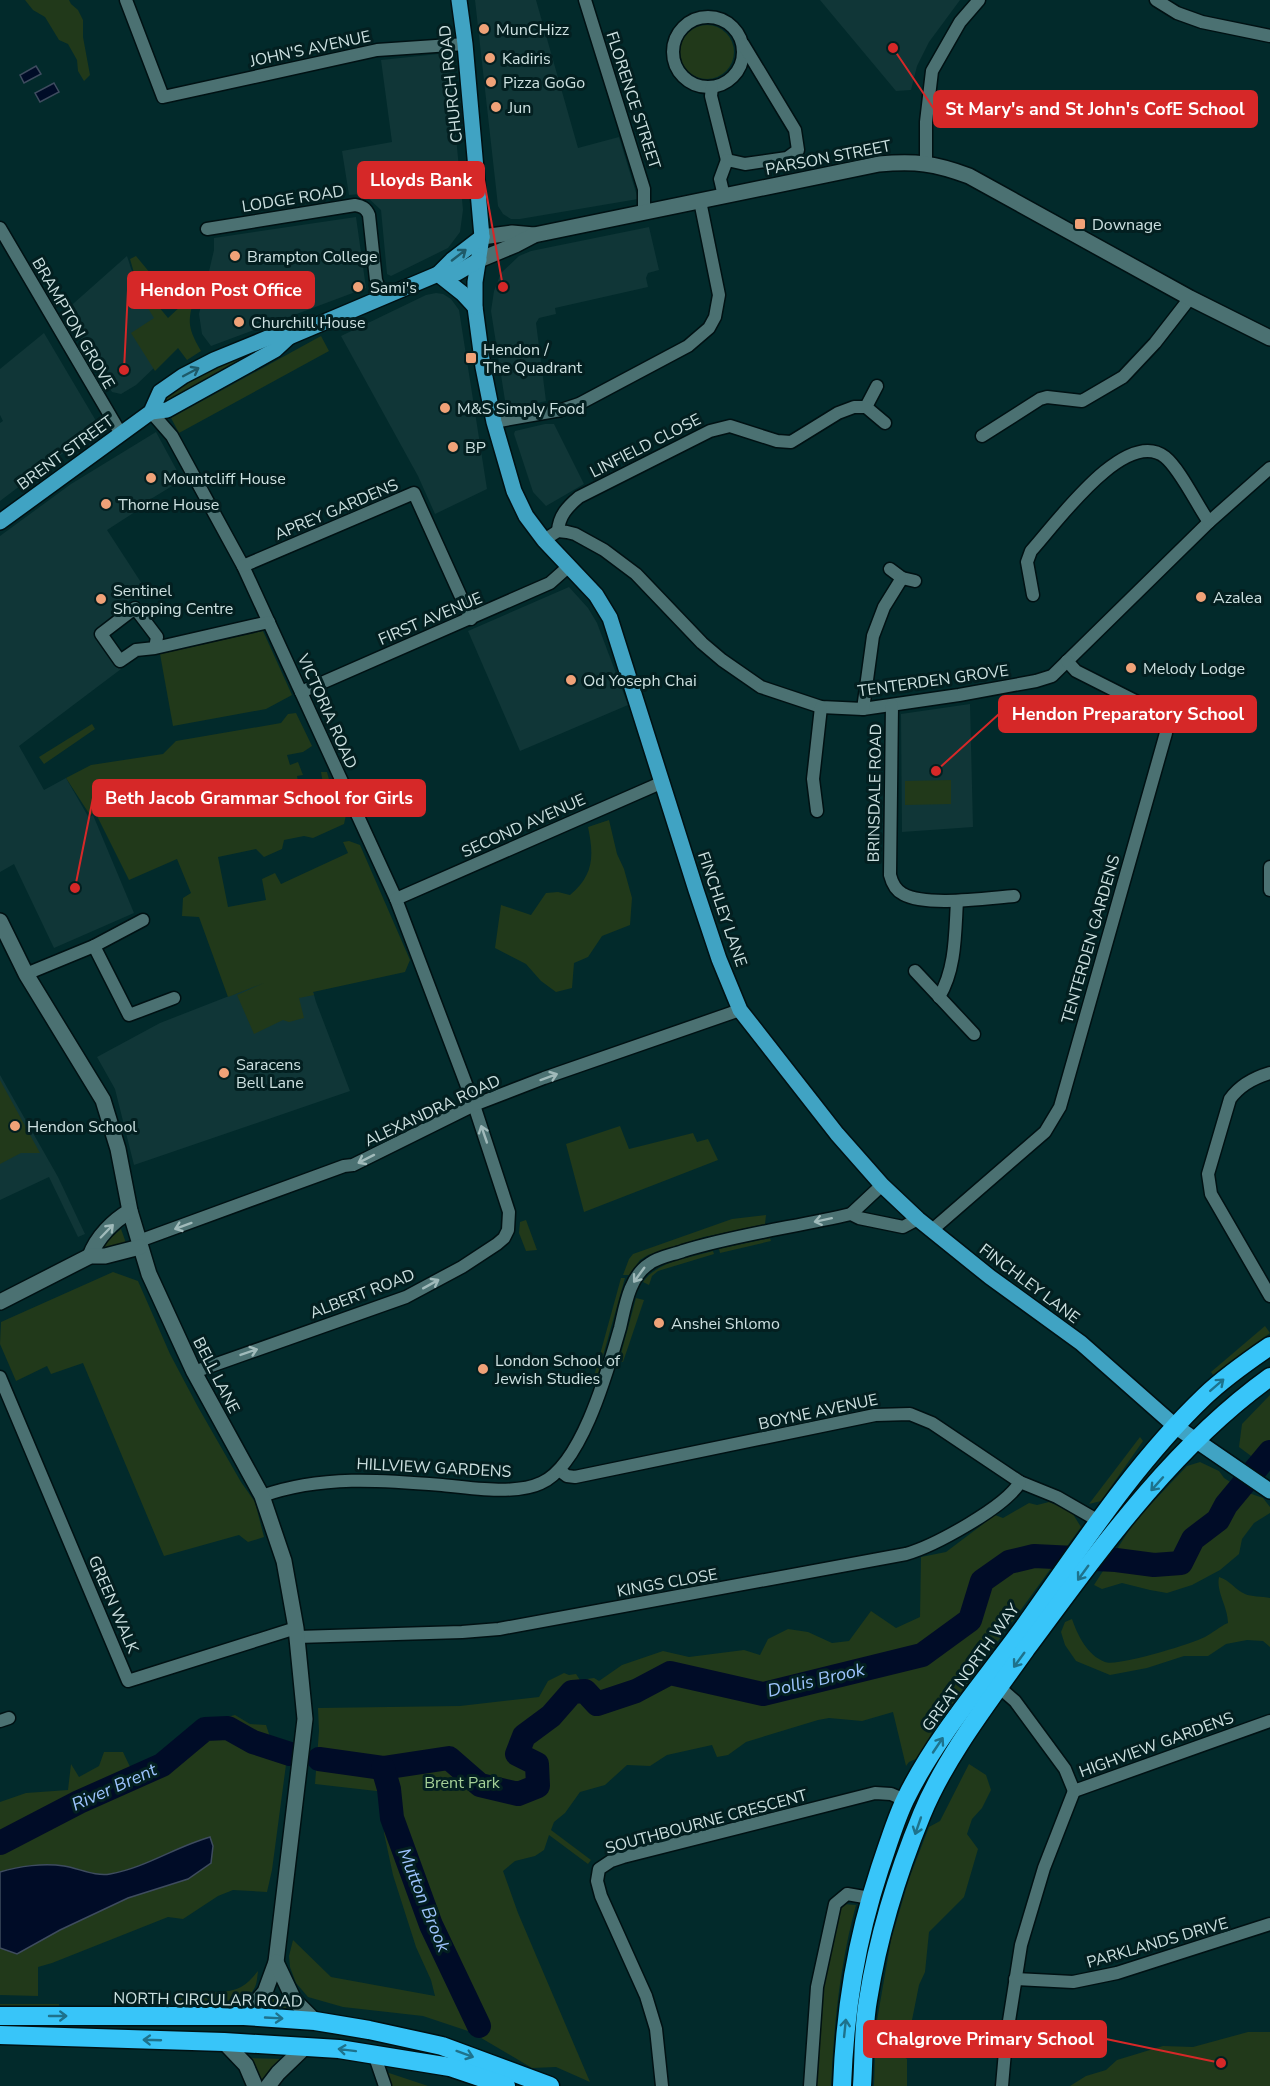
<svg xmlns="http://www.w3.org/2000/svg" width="1270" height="2086" viewBox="0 0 1270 2086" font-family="'Nunito Sans',sans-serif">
<rect width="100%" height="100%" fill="#022a2b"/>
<g fill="#103637">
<path d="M475,0h61l42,148 41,-11 19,62 -118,20h-9l-8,-5 -5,-8z"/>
<path d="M820,0h140l-31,42 -12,24 -6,24 -15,1z"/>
<path d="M448,53l15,157 -3,22 -12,16 -57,28 -4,-2 -6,-64 -14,-13 -7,-3 -11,1 -7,-44 50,-9 -11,-82z"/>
<path d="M356,217l10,71 -155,58 -9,-12 -3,-20 15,-64v-12z"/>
<path d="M649,227l10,43 -11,3 -2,5 2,9 -93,21 1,6 -17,4 -3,5 10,78 -36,8 -4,-2 -15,-96 3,-20 7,-18 18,-17 12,-5z"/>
<path d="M127,256l13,40 36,51 -40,38 -15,9 -9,-2 -47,-81z"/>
<path d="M436,293l7,1 8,5 8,11 28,179 -52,25 -17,-38 -77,-140 85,-41z"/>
<path d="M44,333l55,93 -99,75v-78l3,-2 -3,-6v-46z"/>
<path d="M545,424h9l30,60 -38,22 -13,-14 -19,-58 1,-3z"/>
<path d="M156,432l26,48 -46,28 2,2 -31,20 37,57 -50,45 27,37 -102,77 25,44 22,-12 23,40 4,-3 41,98 -80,35 -40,-84 -14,8v-336l71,-52z"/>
<path d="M569,587l19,21 9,15 31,82 -108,46 -52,-120z"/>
<path d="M970,704l3,123 -71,5 -1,-118z"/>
<path d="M306,966l10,36 34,89 -216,74 -19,-76 -18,-32 63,-34z"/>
<path d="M0,1075l58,102 27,57 -7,3 -29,-60 -49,23z"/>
</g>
<g fill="#21391a">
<path d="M25,0h44l2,4 7,6 5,10v17l7,38 -6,6 -6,-10 -1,-11 -9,-16 -9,-4 -14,-23 -12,-7z"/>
<circle cx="707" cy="52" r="27"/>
<path d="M136,256l24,29 -11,10 19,23 28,-26c-8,28 -10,33 5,59l-14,9 -9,-12 -23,23 -24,-38 23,-15 -13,-21 -11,-38z"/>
<path d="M321,336l8,15 -150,82 -8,-15z"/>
<path d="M273,342l2,2 -113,61 1,-7 49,-33z"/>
<path d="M263,631l29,64 -26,14 -93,17 -13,-72z"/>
<path d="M296,713l16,33 -9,6 -16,3 3,10 8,-3 5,13 -6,1 5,28 24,-3 -5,-29h6l6,22 13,21 -2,9 -31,14 -9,-2 -20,4 -2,9 -18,8 -8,-8 -38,8 10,50 38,-7 -4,-21 13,-6 6,11 67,-31 -5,-11 6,-1 11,4 50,115 -5,12 -92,20 1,3 -15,3 5,20 -15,4 -6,-2 -29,14 -17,-39 27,-12 -36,14 -29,-80 -17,-1 1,-18 8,-5 -14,-34 -48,21 -34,-68 -5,3 -24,-37 25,-13 72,-11 13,-13 105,-18 7,-9z"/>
<path d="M92,724l3,5 -51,35 -5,-7z"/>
<path d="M951,780v24l-46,1v-24z"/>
<path d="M609,820l8,34 7,15 8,29 -2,27 -28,11 -14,21 -14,6 -2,25 -16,4 -15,-11 -15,-17 -31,-16 6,-43 30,10 15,-22 12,-1 12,3c24,-20 24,-39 18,-68z"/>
<path d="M0,1080l40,73h-19l-21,11z"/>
<path d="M620,1126l9,23 64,-16 4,9 11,-3 10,21 -134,52 -18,-68z"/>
<path d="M766,1215l-1,9 -61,13 -56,18 -8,5 -11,15h-6l6,-16 4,-5 99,-35z"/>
<path d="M526,1220l11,30 -11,1 -7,-18 1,-11z"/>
<path d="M121,1229l5,14 -28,6z"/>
<path d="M770,1238l1,3 -51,12 -1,-4z"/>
<path d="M713,1251l1,3 -56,17 -6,5 -3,9 -6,-3c15,-21 46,-24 70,-31z"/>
<path d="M113,1272l25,9 32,73 28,53 43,75 14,20 9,35 -16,5 -9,-7 -75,21 -81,-193 -32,11 -4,-8 -31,15 -16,-37 1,-22z"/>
<path d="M621,1278h4l-30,106 -2,-4z"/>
<path d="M636,1298l8,2 -21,62 -4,-1z"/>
<path d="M1265,1326l5,7 -57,42 -2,-3z"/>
<path d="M1270,1395v75l-31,-23 3,-23z"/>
<path d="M1140,1437l3,4 -42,60 -12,3z"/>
<path d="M1200,1462l19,9 5,7 22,14 17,6 7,9v6l-16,10 -12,16 -3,15 -19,16 -28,15 -25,8 -17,-3 -28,-7 -20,6 -8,-4 41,-64 52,-55z"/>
<path d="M1049,1502l22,9 10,16 -149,205 -12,25 -11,5 -3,4 -13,-54 -31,9 -33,-3 -11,2 -72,22 -18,13 -11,2 -5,-12 -45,10 -17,11 -23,-1 -22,20 -25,7 -15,21 -11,9 -3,8 40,30 -3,4 -39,-29 -5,15 -9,6 -20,5 -12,10 15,42 72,169 -34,-15 -24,1 -61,-36 -48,-16 -80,-9 -35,-10 -12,-14 -6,-16 -1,-11 4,-16 38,37 104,19 -4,-16 -15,-33 -23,-72 -9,-42 1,-41 -70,-8 4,-53 -1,-23 142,-2 79,-9 9,-16 16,-8 5,2 7,-1 4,6 14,-2 5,3 23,-16 41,-14 26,6 55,-7 16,5 8,-16 20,-10 20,3 24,11 17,-2 22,-30 25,17 24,-11 1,-60 25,-5 49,-37 8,3 26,-15 8,2z"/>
<path d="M1219,1577c11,3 15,12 26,17 6,3 17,2 25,4v49l-7,-6 -16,-1 -21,4 -18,12h-24l-37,12 -37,7 -34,-14 -11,-16 -4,-13 4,-10 7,-3c6,17 15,36 33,43 12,5 86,-18 100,-25 8,-4 15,-11 23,-14 0,-16 -12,-31 -9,-46z"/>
<path d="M235,1715l15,9 16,1 5,15 18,2 -17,128 -5,22 -34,-2 -15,6 -35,23 -15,-2 -116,46 -14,4v29l-38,-1v-193l26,-9 42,-3 3,-26 8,13 20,-11 5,-14h19l9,19 24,-7 49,-41z"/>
<path d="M969,1764l17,11 5,15 -9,18 -10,11 -5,15 11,15 -14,48 -35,35 -4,40 -6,13 -8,40 -10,30 6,4v27h-33l2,-60 15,-86 18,-61 20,-52 11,-6z"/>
<path d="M844,1904l12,1c-16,59 -22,119 -25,181h-15l9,-113 12,-58z"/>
<path d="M258,1971c-1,8 -1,16 -7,22 -11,12 -55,8 -72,9v-10c16,0 48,3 62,-5 7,-4 12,-10 17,-16z"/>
<path d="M266,1997l24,4 2,7h-29l-3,-2z"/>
<rect x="0" y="2004" width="59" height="3"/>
<path d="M1248,2032h22v54h-200l16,-10 20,-6 11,-10 46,-14 30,1z"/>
<path d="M245,2058l38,1 -20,26z"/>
<path d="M380,2070l48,16h-43z"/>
</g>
<g fill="#000c27" stroke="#3e4c5f" stroke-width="1.5">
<path d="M36,66l5,8 -17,9 -4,-8z"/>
<path d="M54,83l5,9 -19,10 -5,-9z"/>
<path d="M210,1837l3,9 -2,17 -23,16 -60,19 -68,32 -43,24 -17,-6v-76c19,-6 44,-9 64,-6 14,2 32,11 46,8 35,-6 65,-27 100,-37z"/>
</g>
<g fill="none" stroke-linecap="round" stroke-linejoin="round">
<g stroke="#000c27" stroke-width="24">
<path d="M319,1759l64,9 66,-10 31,27 38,9 20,-8 -1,-22 -20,-10 7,-18 27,-20 21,-24 13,-1 12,13 39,-13 34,-18 93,21 159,-39 48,-35 12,-39 27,-19 25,-6 82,4 38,5 27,-2 12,-24 25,-19 8,-15 44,-53"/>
<path d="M383,1768l6,21 3,29 39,107 48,101"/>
<path d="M0,1843l79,-41 83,-37 43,-36 23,-1 25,14 37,12"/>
</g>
<g stroke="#001113" stroke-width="15">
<g id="street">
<path d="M126,0l37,97 214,-47 88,-6"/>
<path d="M585,0l59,189v22"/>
<path d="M1156,0l21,13 25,9 68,14"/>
<circle cx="708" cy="52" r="35"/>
<path d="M712,87l-1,9 16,64"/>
<path d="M926,162v-40l6,-51 28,-49 19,-22"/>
<path d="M724,196l-4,-17 7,-19 18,4 42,-6 11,-8 -3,-20 -52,-86"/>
<path d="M0,228l121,206"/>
<path d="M207,229l148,-24c7,1 11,3 14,10l7,65 6,17"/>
<path d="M866,407l11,-21"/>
<path d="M151,412l21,24 71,130 153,333 78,206 35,107 -1,18 -4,8 -7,6 -35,23 -56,30 -212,75"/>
<path d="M494,422l67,-12 18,-6 109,-58 21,-18 6,-11 4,-22 -19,-94"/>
<path d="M982,436l58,-37 7,-2 35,4 41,-24 32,-34 35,-45"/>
<path d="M558,531c1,-15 9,-24 21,-34l131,-66 20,-5 47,15 14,1 47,-29 16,-6h12l19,16"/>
<path d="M544,540l14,-9 9,1 8,2 29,16 32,24 66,69 20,17 39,27 60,20 42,2 96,-14 77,-14 16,-5 157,-154 61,-54"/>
<path d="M243,566l171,-73 57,126"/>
<path d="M902,578l13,3"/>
<path d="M1033,595l-6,-33 4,-11c24,-26 94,-125 134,-94 15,12 32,48 44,65"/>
<path d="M155,648l2,-11 -22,-29 -34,26 19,27 16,-11 19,-2 114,-26"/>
<path d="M301,692l249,-109 18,-16"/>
<path d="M892,705l-2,170c2,8 5,15 13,19 23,13 84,4 111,2"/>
<path d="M863,709l10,-73 11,-29 18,-29 -12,-9"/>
<path d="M817,811l-4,-32 8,-72"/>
<path d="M1270,867v23"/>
<path d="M396,899l267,-117"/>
<path d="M94,946l35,69 45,-17"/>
<path d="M915,971l59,63"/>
<path d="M26,974l68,-28 49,-26"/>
<path d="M939,997c17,-28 16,-64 18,-96"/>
<path d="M1270,1073c-17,5 -30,12 -40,26l-22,75 3,20 59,102"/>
<path d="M851,1214l31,-29"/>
<path d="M932,1230l113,-98 15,-25 106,-374 1,-10 -4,-8 -87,-44 -9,-10"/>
<path d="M139,1241l205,-75 9,-1 121,-60 70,-27 196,-68"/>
<path d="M0,1377l128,304 168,-53"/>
<path d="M559,1470l8,6 8,1 300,-62 35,-1 22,9 88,59 37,15 40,23"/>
<path d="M262,1496c59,-21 120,-16 180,-11 28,3 74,10 99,-2 41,-18 67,-114 79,-155 5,-21 9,-51 29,-64 9,-7 23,-9 34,-13 55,-17 113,-24 168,-37l8,4 44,9 15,-8"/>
<path d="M297,1637l165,-5 37,-3 407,-75c28,-8 100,-47 114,-72"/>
<path d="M999,1687l16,14 50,68 9,22 196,-70"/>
<path d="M0,1721l9,-3"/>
<path d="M1015,1979l58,3 44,-9 153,-49"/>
<path d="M374,2054l11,32"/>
<path d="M662,2086l-6,-57 -10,-33 -45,-100 -4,-15 2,-12 12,-8 12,-4 252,-64 16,1 14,6"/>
<path d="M810,2086l7,-99 18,-83 12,-10 23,4"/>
<path d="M1002,2086l4,-46 15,-95 23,-77 30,-77"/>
</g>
</g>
<g stroke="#001113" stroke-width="18">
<g id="secondary">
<path d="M482,237l30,-4 22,2"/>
<path d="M479,260l36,-15 19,-10 345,-71c37,-3 55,-1 90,12l221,122 80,40"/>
<path d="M0,921l26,53 77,126 15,49 12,62 19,63 45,98 68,124 22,65 12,67 9,91 -29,243 -11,30 -21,24"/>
<path d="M90,1256c7,-19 23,-35 40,-45"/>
<path d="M0,1302l90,-46h15l35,-9"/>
<path d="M276,1962l18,38 21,21"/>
<path d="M224,2042l22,23 9,21"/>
<path d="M268,2086l10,-13 28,-27"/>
</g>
</g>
<g stroke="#001113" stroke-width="18">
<g id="primary">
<path d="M459,0l6,44 17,193 -7,45v25l8,60 11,55 20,69 12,25 18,24 52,55 14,23 86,272 23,69 21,51 97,124 45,51 36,34 72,58 91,66 94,83 95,65"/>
<path d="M438,274l14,-14 30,-23"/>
<path d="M438,274l24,19 13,14"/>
<path d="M151,412l16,-2 108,-60 14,-13"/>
<path d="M0,522l151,-110 9,-20 23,-16 31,-16 56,-23h19l149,-63 19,-1 22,-13"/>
</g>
</g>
<g stroke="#001113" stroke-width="21">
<g id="highway">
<path d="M0,2016h244l71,5 54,9 73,16 108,40"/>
<path d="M0,2035l224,7 115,7 111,18 56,19"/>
<path d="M842,2086c3,-77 14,-145 38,-218 8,-23 15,-47 25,-68 31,-64 80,-119 121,-176 56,-79 109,-161 179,-228 20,-19 43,-35 65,-50"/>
<path d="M862,2086c2,-28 1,-58 6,-86 10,-63 30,-128 54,-186 24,-58 68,-114 104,-165 72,-97 145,-201 244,-272"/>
</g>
</g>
<use href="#street" stroke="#4b7172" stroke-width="12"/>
<use href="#secondary" stroke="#4b7172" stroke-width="15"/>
<use href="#primary" stroke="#40a3c3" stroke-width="15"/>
<use href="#highway" stroke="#38c5f9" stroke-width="18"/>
</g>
<defs><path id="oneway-shaft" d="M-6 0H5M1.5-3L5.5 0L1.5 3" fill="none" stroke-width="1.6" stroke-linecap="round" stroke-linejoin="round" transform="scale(1.5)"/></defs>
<g stroke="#1e5a69">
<use href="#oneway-shaft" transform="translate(459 255) rotate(-38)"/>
<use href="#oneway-shaft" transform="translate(191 372) rotate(-28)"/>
</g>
<g stroke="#a0baba">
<use href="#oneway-shaft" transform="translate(549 1077) rotate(-20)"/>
<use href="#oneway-shaft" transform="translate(484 1134) rotate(-109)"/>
<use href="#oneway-shaft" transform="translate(366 1159) rotate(153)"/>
<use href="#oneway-shaft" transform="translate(823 1220) rotate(168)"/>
<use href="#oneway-shaft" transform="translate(183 1226) rotate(160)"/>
<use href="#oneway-shaft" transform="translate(107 1231) rotate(-46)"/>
<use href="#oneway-shaft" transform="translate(639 1275) rotate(126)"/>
<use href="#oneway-shaft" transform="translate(431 1284) rotate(-29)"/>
<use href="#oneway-shaft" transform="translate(249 1352) rotate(-19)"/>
</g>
<g stroke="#1e728c">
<use href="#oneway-shaft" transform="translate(1217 1385) rotate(-41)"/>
<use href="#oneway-shaft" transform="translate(1157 1484) rotate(132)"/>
<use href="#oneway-shaft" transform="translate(1083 1573) rotate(126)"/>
<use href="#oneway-shaft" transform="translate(1019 1660) rotate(126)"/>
<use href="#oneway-shaft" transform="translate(938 1745) rotate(-56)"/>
<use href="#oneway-shaft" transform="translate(918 1826) rotate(109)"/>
<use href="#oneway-shaft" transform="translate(58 2016)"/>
<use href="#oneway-shaft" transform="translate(274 2018) rotate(3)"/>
<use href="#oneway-shaft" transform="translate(845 2028) rotate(-84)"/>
<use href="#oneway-shaft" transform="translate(152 2040) rotate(-178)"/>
<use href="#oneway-shaft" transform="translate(347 2050) rotate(-173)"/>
<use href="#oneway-shaft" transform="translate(465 2054) rotate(20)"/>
</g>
<g fill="#f0a278" stroke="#031f20" stroke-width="2">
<circle cx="484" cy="29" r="6"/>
<circle cx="490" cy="58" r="6"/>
<circle cx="491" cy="82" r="6"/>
<circle cx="496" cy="107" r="6"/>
<rect x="1074" y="218" width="12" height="12" rx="3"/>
<circle cx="235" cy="256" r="6"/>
<circle cx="358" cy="287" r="6"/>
<circle cx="239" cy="322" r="6"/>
<rect x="465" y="352" width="12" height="12" rx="3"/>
<circle cx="445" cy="408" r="6"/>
<circle cx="453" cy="447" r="6"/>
<circle cx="151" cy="478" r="6"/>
<circle cx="106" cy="504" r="6"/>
<circle cx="1201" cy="597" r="6"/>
<circle cx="101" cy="599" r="6"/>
<circle cx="1131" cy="668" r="6"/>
<circle cx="571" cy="680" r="6"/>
<circle cx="224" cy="1073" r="6"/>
<circle cx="15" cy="1126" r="6"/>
<circle cx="659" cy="1323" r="6"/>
<circle cx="483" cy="1369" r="6"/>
</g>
<g text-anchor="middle" stroke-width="6" stroke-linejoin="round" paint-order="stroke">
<g font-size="16" fill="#cde1e1" stroke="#031f20" text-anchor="start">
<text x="496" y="35">MunCHizz</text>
<text x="502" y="64">Kadiris</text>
<text x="503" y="88">Pizza GoGo</text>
<text x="508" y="113">Jun</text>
<text x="1092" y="230">Downage</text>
<text x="247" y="262">Brampton College</text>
<text x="370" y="293">Sami's</text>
<text x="251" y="328">Churchill House</text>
<text x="483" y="355">Hendon /<tspan x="483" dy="18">The Quadrant</tspan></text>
<text x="457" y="414">M&amp;S Simply Food</text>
<text x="465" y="453">BP</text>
<text x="163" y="484">Mountcliff House</text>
<text x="118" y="510">Thorne House</text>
<text x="113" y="596">Sentinel<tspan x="113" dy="18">Shopping Centre</tspan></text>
<text x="1213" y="603">Azalea</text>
<text x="1143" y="674">Melody Lodge</text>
<text x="583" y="686">Od Yoseph Chai</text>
<text x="236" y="1070">Saracens<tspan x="236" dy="18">Bell Lane</tspan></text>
<text x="27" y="1132">Hendon School</text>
<text x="671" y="1329">Anshei Shlomo</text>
<text x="495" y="1366">London School of<tspan x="495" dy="18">Jewish Studies</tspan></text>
</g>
<g font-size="16" fill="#cde1e1" stroke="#031f20">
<text transform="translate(310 48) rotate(-12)" y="6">JOHN'S AVENUE</text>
<text transform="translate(450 84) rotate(-96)" y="6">CHURCH ROAD</text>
<text transform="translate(634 100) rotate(72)" y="6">FLORENCE STREET</text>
<text transform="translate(828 157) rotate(-11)" y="6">PARSON STREET</text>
<text transform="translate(293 198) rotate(-9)" y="6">LODGE ROAD</text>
<text transform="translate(74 323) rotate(60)" y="6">BRAMPTON GROVE</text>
<text transform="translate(645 445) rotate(-27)" y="6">LINFIELD CLOSE</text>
<text transform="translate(65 452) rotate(-36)" y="6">BRENT STREET</text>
<text transform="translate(336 509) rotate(-23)" y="6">APREY GARDENS</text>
<text transform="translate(430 618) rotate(-23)" y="6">FIRST AVENUE</text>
<text transform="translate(933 680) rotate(-8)" y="6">TENTERDEN GROVE</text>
<text transform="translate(328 711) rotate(66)" y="6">VICTORIA ROAD</text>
<text transform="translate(874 793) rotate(-89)" y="6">BRINSDALE ROAD</text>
<text transform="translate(523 825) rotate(-24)" y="6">SECOND AVENUE</text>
<text transform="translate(723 909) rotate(71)" y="6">FINCHLEY LANE</text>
<text transform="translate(1090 939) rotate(-74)" y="6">TENTERDEN GARDENS</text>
<text transform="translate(432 1110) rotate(-25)" y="6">ALEXANDRA ROAD</text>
<text transform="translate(1030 1283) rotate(37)" y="6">FINCHLEY LANE</text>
<text transform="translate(362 1293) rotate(-21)" y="6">ALBERT ROAD</text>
<text transform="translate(217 1375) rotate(63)" y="6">BELL LANE</text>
<text transform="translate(818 1411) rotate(-12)" y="6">BOYNE AVENUE</text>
<text transform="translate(434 1467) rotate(3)" y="6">HILLVIEW GARDENS</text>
<text transform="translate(667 1582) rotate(-10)" y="6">KINGS CLOSE</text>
<text transform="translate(114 1604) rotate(67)" y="6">GREEN WALK</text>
<text transform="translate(970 1667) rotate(-54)" y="6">GREAT NORTH WAY</text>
<text transform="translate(1156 1744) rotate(-20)" y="6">HIGHVIEW GARDENS</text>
<text transform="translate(706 1821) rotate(-15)" y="6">SOUTHBOURNE CRESCENT</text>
<text transform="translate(1157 1942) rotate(-16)" y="6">PARKLANDS DRIVE</text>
<text transform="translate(208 1999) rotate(1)" y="6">NORTH CIRCULAR ROAD</text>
</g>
<g font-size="16" fill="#a4d097" stroke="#031f20">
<text x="462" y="1788">Brent Park</text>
</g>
<g font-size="18" font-style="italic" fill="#9dc4fd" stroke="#031f20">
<text transform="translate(816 1680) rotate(-13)" y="6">Dollis Brook</text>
<text transform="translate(114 1787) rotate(-24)" y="6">River Brent</text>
<text transform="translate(424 1900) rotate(68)" y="6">Mutton Brook</text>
</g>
</g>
<path fill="none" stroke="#d62828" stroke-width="2" d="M893 48L934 109M503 287L484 180M124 370L128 290M936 771L999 714M75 888L93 798M1221 2063L1106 2039"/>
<g fill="#d62828" stroke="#031f20" stroke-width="2">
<circle cx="893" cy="48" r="6"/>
<circle cx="503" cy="287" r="6"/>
<circle cx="124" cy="370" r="6"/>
<circle cx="936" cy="771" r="6"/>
<circle cx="75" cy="888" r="6"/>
<circle cx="1221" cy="2063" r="6"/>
</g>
<g fill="#d62828" stroke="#d62828" stroke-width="2">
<rect x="934" y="91" width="323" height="36" rx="6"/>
<rect x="358" y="162" width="126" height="36" rx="6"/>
<rect x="128" y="272" width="186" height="36" rx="6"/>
<rect x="999" y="696" width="257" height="36" rx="6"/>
<rect x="93" y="780" width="332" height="36" rx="6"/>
<rect x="864" y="2021" width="242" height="36" rx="6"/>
</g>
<g font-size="18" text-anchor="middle" font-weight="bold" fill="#fff">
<text x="1095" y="115">St Mary's and St John's CofE School</text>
<text x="421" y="186">Lloyds Bank</text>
<text x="221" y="296">Hendon Post Office</text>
<text x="1128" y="720">Hendon Preparatory School</text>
<text x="259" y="804">Beth Jacob Grammar School for Girls</text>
<text x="985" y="2045">Chalgrove Primary School</text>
</g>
</svg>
